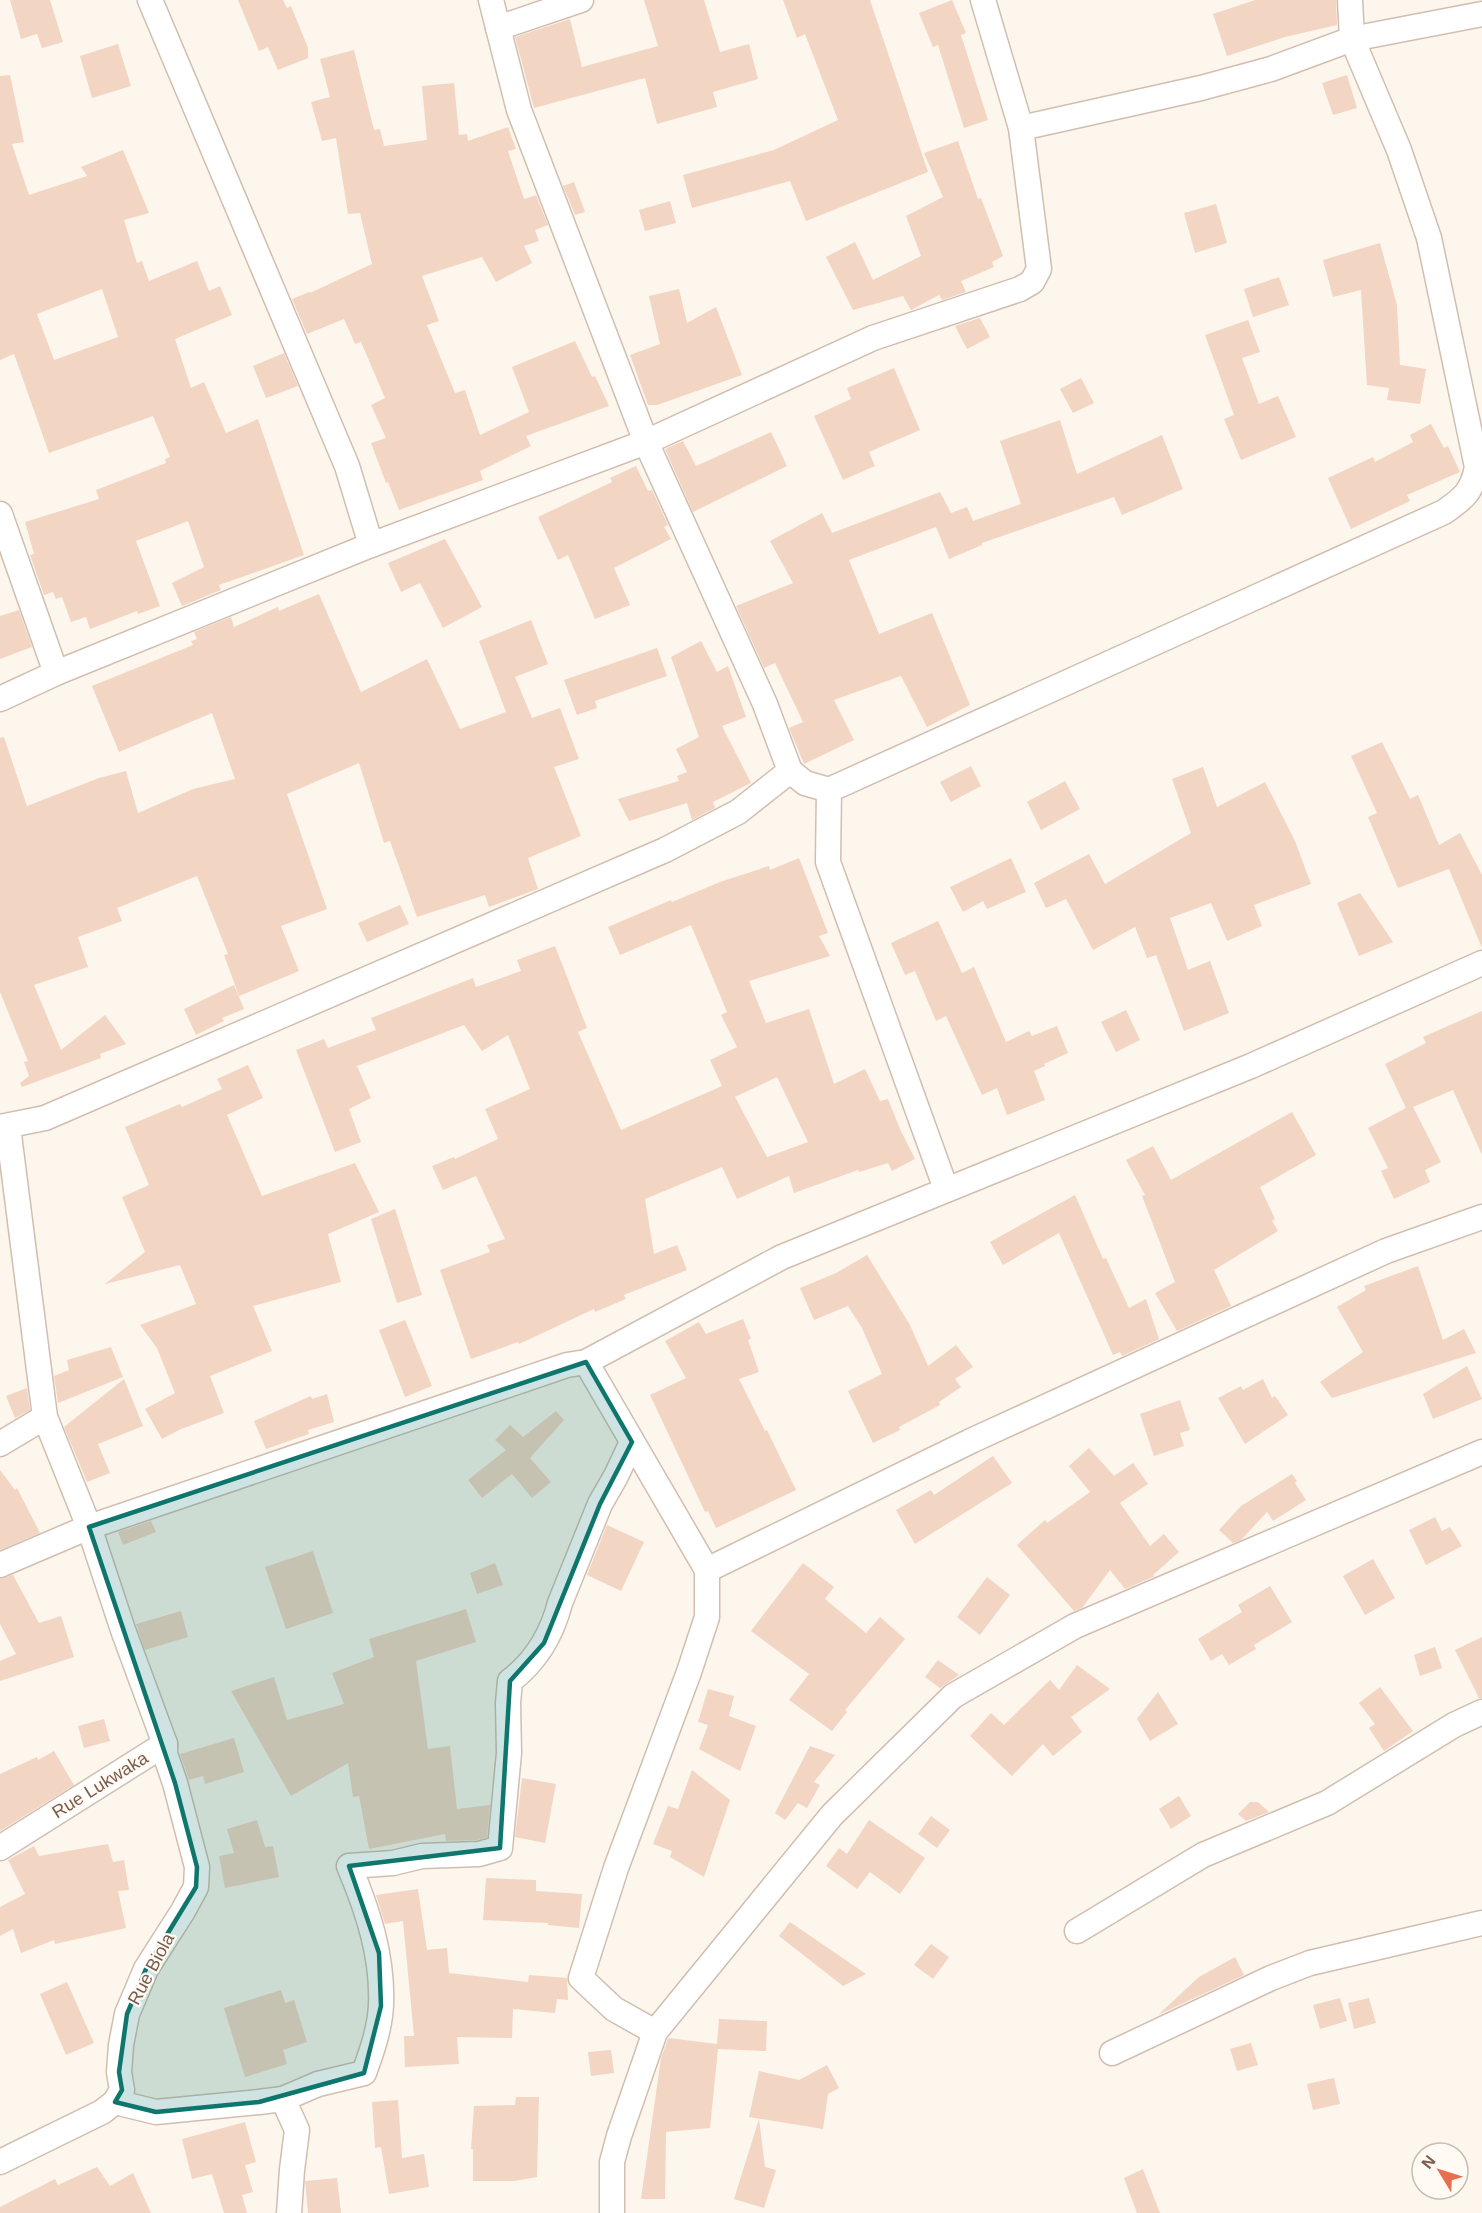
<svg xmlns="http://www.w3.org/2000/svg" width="1482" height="2213" viewBox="0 0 1482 2213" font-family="Arial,sans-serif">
<rect width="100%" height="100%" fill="#fdf6ec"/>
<g fill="#f3d5c3" fill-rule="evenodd">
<path d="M10,0h40l13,42 -21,6 -5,-14 -16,5z"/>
<path d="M238,0h45l4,8 4,-2 17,42v10l-30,12 -10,-23 -9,4z"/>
<path d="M644,0h60l16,52 29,-8 9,35 -45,13 4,15 -60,17 -12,-46 -111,30 -19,-71 55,-18 12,48 76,-21z"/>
<path d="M783,0h87l58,172 -122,49 -16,-40 -98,27 -9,-33 91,-25 64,-30 -33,-86 -8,4z"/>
<path d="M952,0l14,33 -5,2 27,85 -24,8 -26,-83 -5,2 -14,-34z"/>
<path d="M1255,0h81l1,25 -52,12 -58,19 -14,-42z"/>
<path d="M118,44l13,42 -39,12 -12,-42z"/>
<path d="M354,50l20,80 6,-1 4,17 43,-6 -5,-54 32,-3 5,52 8,-1 1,7 40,-14 8,22 -8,2 16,48 12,-4 12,30 -13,5 4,11 -15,5 8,17 -36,19 -14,-25 -60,19 17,45 -12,4 28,68 10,-3 15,45 49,-23 -17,-45 63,-26 17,36 3,-1 14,30 -83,30 5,10 -51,25 3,9 -84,30 -11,-28 -2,1 -15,-40 15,-5 -15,-33 14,-7 -24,-56 -6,2 -11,-25 -37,15 -15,-35 17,-7 1,1 62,-29 -12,-51 -12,1 -12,-76 -14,3 -11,-39 19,-5 -10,-38z"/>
<path d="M10,75l14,67 -12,2 17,51 58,-19 -6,-9 42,-17 26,63 -25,7 13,43 5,-2 7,20 48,-20 12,30 11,-5 12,29 -57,24 16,49 13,-6 22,51 32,-14 46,136 -85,30 2,5 -39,16 -10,-23 32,-16 -16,-46 -52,20 24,65 -22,8 -1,-3 -47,18 -4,-12 -15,5 -9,-25 -6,2 -3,-7 -9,3 -14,-40 4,-1 -9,-32 74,-23 -3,-9 70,-27 -1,-4 5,-2 -17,-41 -104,37 -35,-99 -14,6v-284zM102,289l16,48 -64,23 -17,-46z"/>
<path d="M1347,75l10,33 -24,7 -11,-32z"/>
<path d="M958,141l20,58 3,-1 22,58 -11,6 2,5 -33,14 5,11 -24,8 -3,-5 -28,15 -8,-14 -50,14 -27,-53 29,-15 18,38 48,-24 -15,-40 37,-19 -19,-44z"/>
<path d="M574,182l11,30 -10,3 -12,-29z"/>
<path d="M670,201l6,22 -31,8 -6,-21z"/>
<path d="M1216,204l11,39 -32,10 -11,-40z"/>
<path d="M1380,243l17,62 3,60 26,4 -6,35 -33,-4 2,-12 -22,-3 -6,-95 -28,7 -10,-37z"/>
<path d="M1279,277l10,28 -36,12 -9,-28z"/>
<path d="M679,289l8,34 29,-16 26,68 -85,30h-9l-18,-50 30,-11 -11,-48z"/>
<path d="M980,318l10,19 -23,12 -12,-23z"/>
<path d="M1248,320l12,32 -18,6 17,46 19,-8 18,41 -55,23 -17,-41 10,-4 -29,-80z"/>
<path d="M284,353l14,33 -32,12 -13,-32z"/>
<path d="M894,368l26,62 -51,22 6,14 -32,14 -29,-64 37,-17 -4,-11z"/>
<path d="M1081,378l13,25 -21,10 -13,-24z"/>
<path d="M1060,420l17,54 85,-39 21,54 -61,26 -8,-18 -132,46v2l-33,14 -13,-32 -87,33 30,74 53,-21 38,92 -43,22 -26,-51 -67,24 20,40 -50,24 -15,-36 14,-6 -28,-59 -11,5 -28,-62 57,-23 -23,-42 52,-28 10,20 108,-41 11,21 16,-6 6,14 48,-17 -21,-63z"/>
<path d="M1431,424l13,24 4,-2 12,26 -53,23 3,6 -59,28 -23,-51 45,-21 2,5 38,-20 -3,-7z"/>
<path d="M771,432l16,34 -94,46 -28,-63 18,-8 13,25z"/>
<path d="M636,466l12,25 4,-1 16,35 -4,2 7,12 -57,29 16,37 -35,14 -27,-64 -10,5 -20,-43 74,-35 -2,-4z"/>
<path d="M445,539l37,68 -39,21 -23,-45 -19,9 -13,-29z"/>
<path d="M319,594l42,98 66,-33 33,70 46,-17 -27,-71 52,-21 17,44 -33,13 17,41 28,-10 19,51 -25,8 27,69 -53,22 10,31 -49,18 -4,-12 -68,22 -27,-76 -6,2 -25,-80 -72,31 40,115 -46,17 18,45 -60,25 -15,-41 4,-1 -31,-78 -80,32 5,13 -44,16 10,30 -54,18 27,65 44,-35 21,29 -26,10 1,4 -79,29 -2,-4 9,-7 -5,-14 4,-1 -28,-69v-254l4,-1 23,69 72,-28 27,-7 12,42 55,-24 42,-10 -23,-66 -93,39 -27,-66 101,-41 -2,-4 6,-2 -3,-7 37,-15 3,10 44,-20 1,4z"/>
<path d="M19,610l13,37 -32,12v-43z"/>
<path d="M701,641l16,31 11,-6 18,51 -24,9 29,57 -38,19 2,6 -23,12 -5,-17 -58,18 -11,-22 61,-18 -2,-5 10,-4 -11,-23 23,-12 -28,-80z"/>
<path d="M657,648l10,28 -72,25 2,7 -20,7 -13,-35z"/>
<path d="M1382,742l28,57 8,-4 21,50 21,-12 22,42v73l-33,-79 -51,19 -30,-71 9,-4 -26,-57z"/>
<path d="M971,766l10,20 -30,16 -11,-20z"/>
<path d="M1203,767l14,40 48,-25 30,59 16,43 -57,21 8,21 -35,15 -16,-38 -41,15 18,52 22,-9 19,52 -45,18 -28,-76 -9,3 -12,-31 -42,23 -27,-51 -20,9 -12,-25 55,-29 16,30 86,-51 -19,-54z"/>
<path d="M1065,781l15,28 -39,21 -14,-28z"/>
<path d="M799,858l29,75 -9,3 11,20 -81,25 17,42 43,-14 25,75 31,-15 15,32 8,-2 12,30 15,30 -23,12 -4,-8 -29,9 -1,-2 -64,23 -5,-17 -52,23 -15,-32 -77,32 9,55 23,-9 10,25 -63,25 2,4 -31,13 -1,-3 -75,35 -1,-2 -47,17 -31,-89 50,-18 -3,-7 18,-6 -29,-63 -33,14 -11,-24 22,-9 1,2 43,-20 -13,-30 45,-20 -22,-54 -26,16 -18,-26 -107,41 14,32 -22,11 12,33 -26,10 -39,-102 28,-11 4,9 48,-18 -5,-12 102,-40 3,9 45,-16 -4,-11 38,-14 32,82 -9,4 43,98 101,-44 -12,-26 27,-13 -16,-32 6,-3 -36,-87 -71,30 -12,-28 63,-27 1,2 48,-20 49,-16 1,4zM777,1077l31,65 -41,15 -32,-60z"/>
<path d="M1011,858l15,34 -39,17 -4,-8 -20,11 -13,-25z"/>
<path d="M1360,893l33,49 -34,14 -22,-53z"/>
<path d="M400,905l9,19 -42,18 -9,-19z"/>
<path d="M938,921l24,52 12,-6 32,75 23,-11 3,5 25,-10 11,27 -24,11 1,2 -11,5 11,29 -38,15 -10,-27 -15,7 -36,-79 -10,5 -21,-50 -10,4 -14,-32z"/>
<path d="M234,985l10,24 -22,9 2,3 -28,14 -12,-26z"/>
<path d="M1126,1010l14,30 -24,12 -15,-30z"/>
<path d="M1482,1011v144l-29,-65 -40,17 28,55 -16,8 5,12 -36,17 -13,-28 7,-3 -20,-40 38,-20 -21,-44 41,-21 -3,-6z"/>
<path d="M248,1065l15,33 -36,17 35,81 93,-33 24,49 -51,22 13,48 -88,24 19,45 -62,25 14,37 -43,16 -19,10 -17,-30 30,-16 -18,-45 -17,-23 56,-21 -16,-39 -75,19 40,-32 -23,-55 27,-12 -24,-58 55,-23 2,3 40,-18 -5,-10z"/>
<path d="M1292,1112l24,43 -56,32 15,32 -3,2 6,10 -64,39 17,36 -54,25 -22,-38 20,-11 -33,-86 3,-1 -19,-35 27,-14 18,34z"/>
<path d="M1075,1195l28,64 3,-1 23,50 17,-9 13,40 -37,17 -2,-4 -7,3 -54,-122 -56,32 -13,-23z"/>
<path d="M395,1209l27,86 -25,8 -26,-84z"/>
<path d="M867,1255l43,70 18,41 28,-21 17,22 -18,12 6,8 -22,15 1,3 -41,22 1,3 -27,13 -25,-52 34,-17 -20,-46 -14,-22 -34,14 -14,-32 36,-15z"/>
<path d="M1418,1266l25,74 21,-11 12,24 -144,45 -12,-16 43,-30 -26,-45 29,-17 -2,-4z"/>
<path d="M743,1319l8,20 -3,1 11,32 -20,7 26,52 2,-1 29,60 -80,38 -8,-17 -3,1 -55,-117 36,-17 -21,-37 34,-19 7,12z"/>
<path d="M405,1320l27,66 -27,11 -26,-67z"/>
<path d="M111,1347l12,30 -65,26 -4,-27 15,-6 -2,-10z"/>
<path d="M1467,1366l15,33 -49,20 -10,-25z"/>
<path d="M124,1379l19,47 -45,18 12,29 -23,9 -23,-55z"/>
<path d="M1263,1379l9,19 3,-2 13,19 -43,29 -27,-46 23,-12 2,4z"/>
<path d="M27,1388l3,22 -15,8 -9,-22z"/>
<path d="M327,1394l7,28 -26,8 1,4 -43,15 -12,-28 57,-25 1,3z"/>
<path d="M1180,1400l10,30 -10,3 4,13 -30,10 -14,-42z"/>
<path d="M556,1411l8,9 -34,38 21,24 -19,16 -20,-24 -30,24 -14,-18 38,-30 -11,-10 15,-15 13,12z"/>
<path d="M1089,1448l25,28 19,-13 15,21 -28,19 30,43 14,-12 15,18 -26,23 2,1 -30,13 -15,-19 -28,38 -8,3 -57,-66 28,-25 2,3 43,-31 -21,-26z"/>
<path d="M993,1456l19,27 -97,61 -19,-34 35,-20 3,5z"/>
<path d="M0,1470l15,20 2,-2 23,45 -40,17z"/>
<path d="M1292,1474l5,7 -2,2 11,17 -33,21 -6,-9 -26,28 -8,3 -14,-13 22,-24z"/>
<path d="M1435,1517l7,14 8,-4 12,19 -36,19 -17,-35z"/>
<path d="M151,1521l5,11 -33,13 -5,-13z"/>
<path d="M607,1525l37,17 -23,49 -34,-16z"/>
<path d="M313,1551l20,62 -47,16 -21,-62z"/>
<path d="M1373,1559l22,39 -30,17 -22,-39z"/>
<path d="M495,1563l8,22 -26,9 -7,-21z"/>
<path d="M803,1563l31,24 -9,12 41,34 14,-16 25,22 -60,71 2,2 -15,19 -43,-31 20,-26 -58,-43z"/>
<path d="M13,1575l26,48 22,-7 13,41 -74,24v-20l16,-7 -16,-30v-45z"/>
<path d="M987,1577l23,18 -30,40 -23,-18z"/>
<path d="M1270,1586l22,36 -38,23 2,4 -27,16 -7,-11 -11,7 -13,-22 44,-27 -4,-7z"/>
<path d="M466,1609l10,33 -60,19 12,88 22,-3 7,63 33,-4 -3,32 -10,3 -31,1 -1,-7 -76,15 -10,-53 -6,1 -5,-34 -57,33 -60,-105 43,-14 13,43 57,-16 -12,-31 42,-16 -5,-18z"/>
<path d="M181,1611l7,26 -43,13 -9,-26z"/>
<path d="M1482,1637v61h-3l-24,-48z"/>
<path d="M1435,1647l7,21 -22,8 -6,-21z"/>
<path d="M938,1660l21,15 -19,13 -15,-11z"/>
<path d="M1077,1665l33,24 -39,28 11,15 -29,24 -10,-12 -31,32 -42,-40 21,-23 13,12 46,-45 9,10z"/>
<path d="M1380,1687l33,44 -29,20 -15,-23 6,-4 -16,-21z"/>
<path d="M708,1689l26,7 -5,20 27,10 -16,45 -41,-22 9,-24 -10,-3z"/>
<path d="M1158,1692l20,32 -28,17 -13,-22z"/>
<path d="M104,1719l6,22 -26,7 -6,-22z"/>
<path d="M234,1738l10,34 -39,12 -2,-8 -14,4 -9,-26z"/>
<path d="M810,1746l25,9 -21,27 6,3 -13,23 -9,-5 -13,17 -10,-7z"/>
<path d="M54,1751l20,34 -74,46v-57l37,-17 1,3z"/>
<path d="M692,1770l38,30 -26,77 -34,-20 2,-6 -19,-7 15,-38 10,3z"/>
<path d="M522,1778l34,6 -11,59 -30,-6z"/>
<path d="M1179,1796l12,20 -20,13 -12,-20z"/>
<path d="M1250,1802h8l11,10 -23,9 -8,-7z"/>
<path d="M931,1816l19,14 -13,18 -19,-14z"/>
<path d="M257,1820l8,27 8,-1 6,31 -54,11 -6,-32 15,-3 -7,-24z"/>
<path d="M869,1820l56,38 -25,36 -30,-22 -13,17 -31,-23 13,-18 8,6z"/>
<path d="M108,1844l5,18 11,-2 5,30 -11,1 8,37 -71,16 -1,-4 -33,13 -8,-24 -13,7v-29l25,-13 -17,-34 26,-14 5,10z"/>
<path d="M486,1878l50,2v11l46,3 -3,34 -31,-3v-2l-65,-3z"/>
<path d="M418,1889l9,61 20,-2 2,25 79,9 1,-7 38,3 1,22 -11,-1 -2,14 -42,-4 -1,29 -55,-1 2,27 -54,3 -1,-31h10l-11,-115 -18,3 -9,-29z"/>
<path d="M790,1922l76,52 -23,12 -64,-50z"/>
<path d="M931,1944l18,13 -16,22 -19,-14z"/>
<path d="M1235,1957l9,18 -86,40 41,-38z"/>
<path d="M67,1982l27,61 -28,12 -26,-61z"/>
<path d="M281,1990l4,13 9,-3 13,42 -24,8 4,14 -42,13 -21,-69z"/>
<path d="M1340,1998l7,23 -27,8 -7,-24z"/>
<path d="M1369,1998l7,25 -22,6 -6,-26z"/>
<path d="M719,2019l48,2 -1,30 -48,-2 -8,79 -44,4 -1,67h-24l20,-141 7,-19 1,-1 48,6z"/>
<path d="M1251,2043l7,22 -21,6 -7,-22z"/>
<path d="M611,2050l3,23 -23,3 -3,-24z"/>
<path d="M827,2065l12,23 -11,6 -5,35 -74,-12 10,-46 40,9z"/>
<path d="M1334,2078l6,26 -27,6 -6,-26z"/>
<path d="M516,2097h23l-2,80 -23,4h-41v-32h-2l3,-43 41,-1z"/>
<path d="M398,2100l4,58 22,-4 5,33 -40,7 -8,-47 -6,1 -3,-46z"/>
<path d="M759,2119l6,48 11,3 -12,38 -30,-9z"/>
<path d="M245,2122l11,40 -11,3 8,27 -11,3 5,18h-23l-12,-39 -20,5 -10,-40z"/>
<path d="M97,2167l13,19 23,-13 18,40h-151v-6l55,-28 3,6z"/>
<path d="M1143,2169l17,44h-23l-13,-35z"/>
<path d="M337,2178l4,35h-33l-3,-32z"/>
</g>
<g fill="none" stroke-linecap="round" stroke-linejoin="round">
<g stroke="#d1beb0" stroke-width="27">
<g id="minor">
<path d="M150,0l197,466 24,79"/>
<path d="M498,28l83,-28"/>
<path d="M1021,128l180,-40 70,-19 81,-30 -2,-39"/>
<path d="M0,514l56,159"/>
<path d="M0,699l56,-26 315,-128 275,-103 227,-104 147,-49 12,-7 7,-13 -18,-141 -38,-128"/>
<path d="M790,771l15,12 24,7 -1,72 118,327"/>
<path d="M829,790l615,-278c20,-14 28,-20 33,-45l-48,-229 -30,-88 -47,-111 130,-25"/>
<path d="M0,1127l45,-9 620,-268 73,-38 52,-41 -25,-67 -119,-262 -127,-332 -28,-110"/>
<path d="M586,1362l121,208v47l-18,55 -73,196 -35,110 33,31 41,23"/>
<path d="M0,1444l45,-27"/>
<path d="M0,1565l89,-38 478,-162 19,-3 196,-105 469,-191 231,-103"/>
<path d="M707,1570l266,-130 413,-189 96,-34"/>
<path d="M0,1848l165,-104"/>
<path d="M1077,1931l126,-76 124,-52 127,-78 28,-13"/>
<path d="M1112,2053l159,-75 39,-15 172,-40"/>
<path d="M283,2099l14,31 -5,40 -3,43"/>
<path d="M115,2102l41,10 103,-10 24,-3 35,-15 46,-11c8,-22 16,-45 17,-68 2,-49 -13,-94 -32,-139l44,-3 29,-7 57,-2 21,-6 9,-95 -1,-50 2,-22c25,-19 42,-47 50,-78l40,-99 16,-28 16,-34"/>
<path d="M0,2162l102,-50 13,-10 7,-12 -3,-18 2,-27 6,-31 19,-45 37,-58 13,-24 1,-20 -22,-84 -10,-29v-10l-42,-114 -34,-103 -44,-110 -37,-290"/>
<path d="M612,2213v-51l7,-26 36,-104 177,-217 121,-119 122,-70 407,-174"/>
</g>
</g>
<use href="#minor" stroke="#fff" stroke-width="24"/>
</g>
<path fill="#0f766e" fill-opacity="0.2" stroke="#0f766e" stroke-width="4.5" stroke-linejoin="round" d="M586,1362l46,80 -32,62 -56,139 -34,38 -10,167 -151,18 30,87 2,53 -17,67 -105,29 -103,10 -41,-10 7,-12 -3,-18 8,-58 19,-45 50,-82 1,-20 -22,-84 -86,-256z"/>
<g text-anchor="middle" stroke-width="4.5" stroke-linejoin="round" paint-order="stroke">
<g font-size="18" fill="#7a5c4d" stroke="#fffaf3">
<text transform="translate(100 1785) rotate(-32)" y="6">Rue Lukwaka</text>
<text transform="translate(151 1969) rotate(-62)" y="6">Rue Biola</text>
</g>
</g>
<g transform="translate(1440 2171) rotate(308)"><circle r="28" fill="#fffaf3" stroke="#cabbb1" stroke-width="1.5"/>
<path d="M0-4.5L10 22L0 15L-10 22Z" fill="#e76f51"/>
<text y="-9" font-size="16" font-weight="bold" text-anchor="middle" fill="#7a5c4d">N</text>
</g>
</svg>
